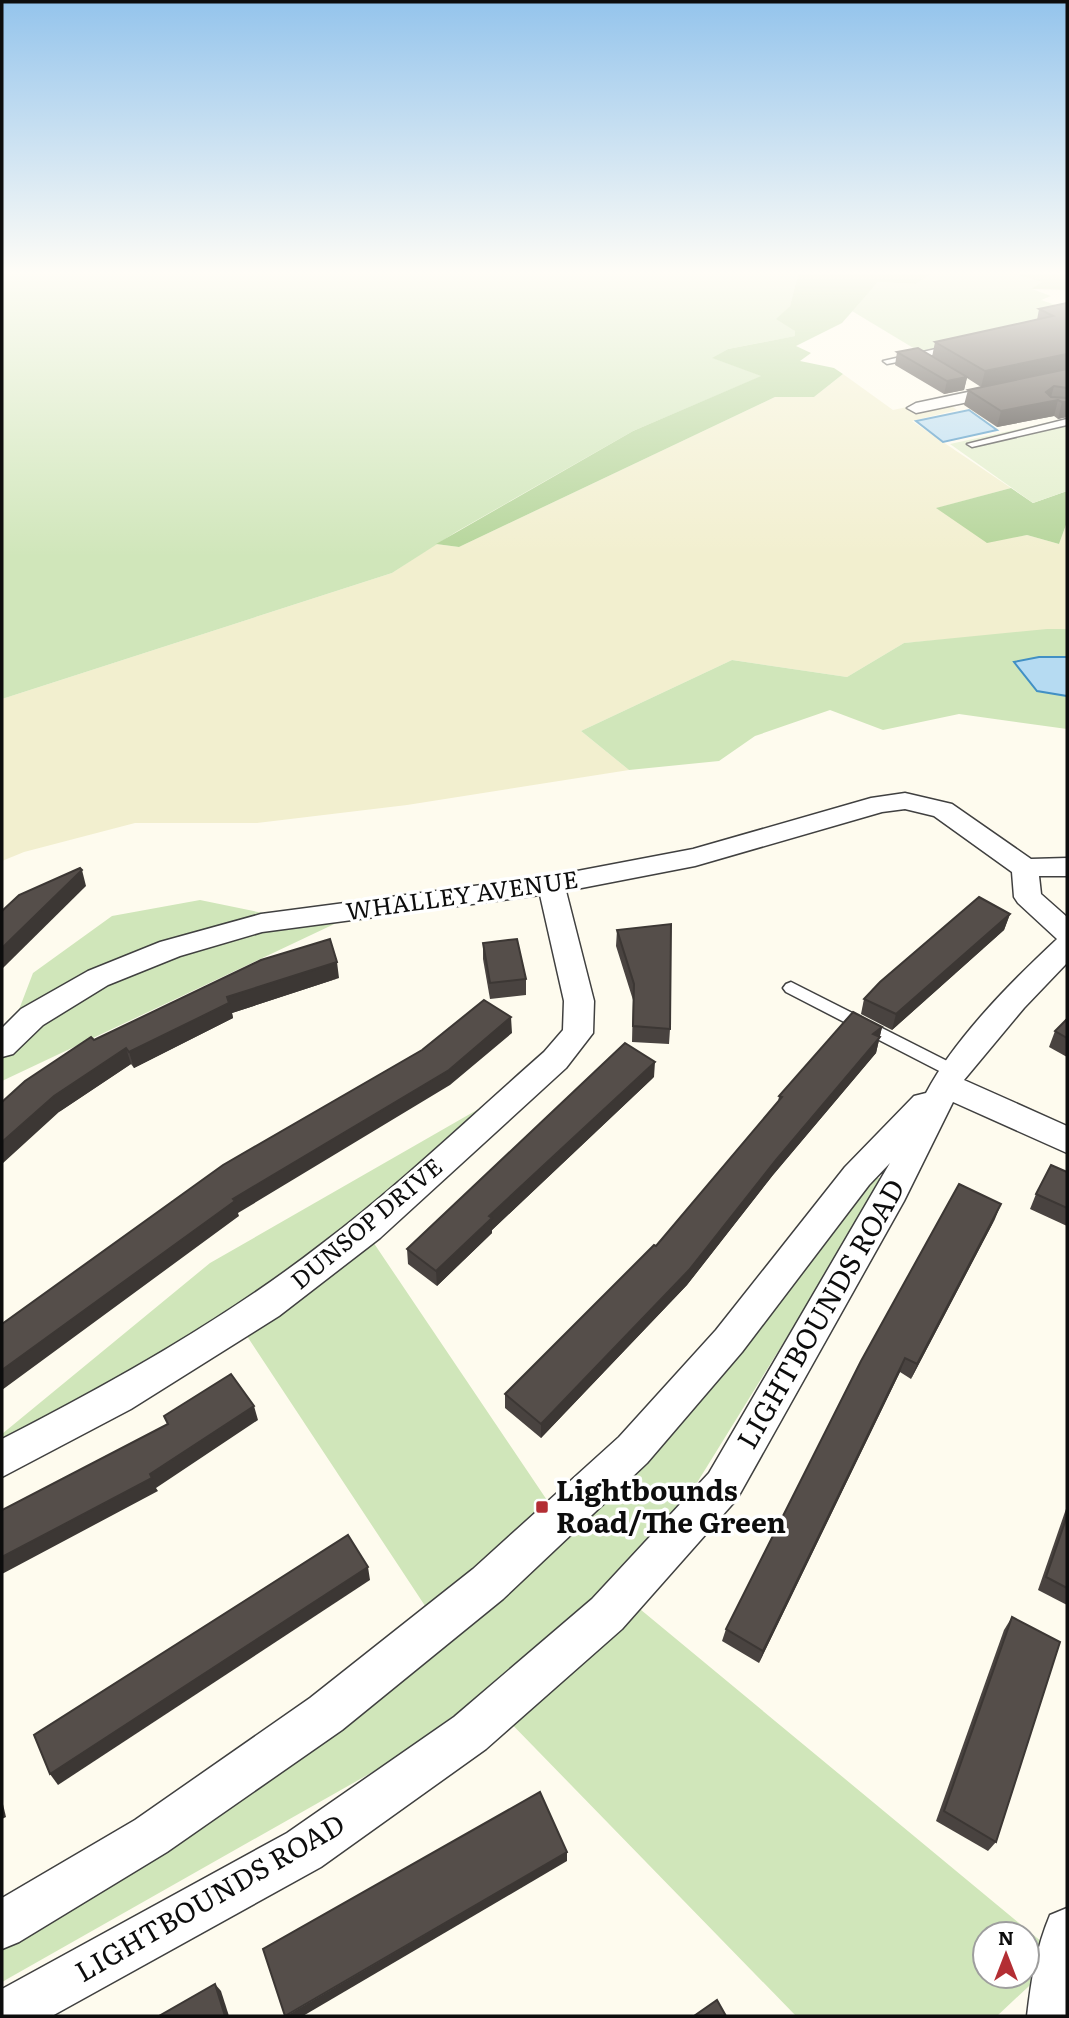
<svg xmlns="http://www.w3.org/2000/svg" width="1069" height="2018" viewBox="0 0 1069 2018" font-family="Literata,serif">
<rect width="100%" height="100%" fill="#fefbee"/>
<path fill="#f2efcf" d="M843,374l50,36 14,-3 7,5 36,-7 7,5 -45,11 99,67 -74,20 50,34 40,-7 32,9 8,-22v107l-163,14 -57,34 -115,-17 -151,71 48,39 -222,35 -150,18h-122l-111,29 -22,9v-162l390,-126 44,-29 23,3 316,-150h39z"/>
<g fill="#d0e6ba" fill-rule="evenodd">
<path d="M2,274h796l-8,32 -10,10 15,15 1,5 -68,13 -15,9 49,18 -129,55 -177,101 -64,41 -390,126z"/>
<path d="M931,274h82l29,8 -10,7 19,7 -10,4 26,9 -45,25 -102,18 -68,-41 26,-29 38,2z"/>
<path d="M1047,629h20v28h-28l-2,34 30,5v33l-108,-15 -76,16 -53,-20 -75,26 -36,25 -90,9 -48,-39 151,-71 115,17 57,-34z"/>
<path d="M200,900l92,19 74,-10 -364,172v-34l5,-6 26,-68 79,-57z"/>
<path d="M538,1075l-173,155 194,288 -122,106 -198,-300 -237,126v-16l208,-171z"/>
<path d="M874,1176l10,4 -189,306 -73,91 -151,126 -86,62 -383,217v-33l48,-28 585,-451 120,-134z"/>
<path d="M623,1595l437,362 -63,59h-201l-298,-306zM985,1934h42v42h-42z"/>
</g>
<g fill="#b5d59a">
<path d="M798,274h133l-15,10 -38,-2 -36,41 -46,23 15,7 -11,8 34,7 9,6 -29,23h-39l-316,150 -23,-3 197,-113 128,-55 -49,-18 16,-9 67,-13v-5l-19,-12 14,-13z"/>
<path d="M1013,274h54v16l-36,-1 11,-7z"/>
<path d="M1011,488l22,15 34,-12v31l-8,22 -32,-9 -40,8 -51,-35z"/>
</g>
<path fill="#e1eecb" d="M1055,421l12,7v63l-34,12 -83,-59z"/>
<g fill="#b6dbf2" stroke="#4290c4" stroke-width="2">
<path d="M969,410l28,20 -54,12 -27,-21z"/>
<path d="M1039,657h28v39l-30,-5 -23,-29z"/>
</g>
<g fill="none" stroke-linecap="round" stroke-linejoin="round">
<g stroke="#404040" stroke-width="3">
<g id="service">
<path d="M949,346l3,1v4l-65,13 -4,-3z"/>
<path d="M1067,419v6l-95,22 -5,-3z"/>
<path d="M791,982l168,85 2,4 -2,4h-12l-161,-83 -3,-4 3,-4z"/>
</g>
</g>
<g stroke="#404040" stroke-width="3">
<g id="minor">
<path d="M1067,371v10l-151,32 -9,-5 9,-5z"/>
<path d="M905,793l47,11 79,55 36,-1v18h-28l2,18 26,23v46l-43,45 -60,72 103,46v27l-114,-51 -49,99 -167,298 -115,130 -136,120 -165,118 -269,149h-50v-27l285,-156 167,-116 138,-118 117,-126 181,-310 -21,22 -127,167 -95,111 -144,136 -161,131 -175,122 -148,90 -17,7v-51l133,-78 175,-122 163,-129 146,-132 97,-107 129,-163 69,-71 12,-3c29,-55 85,-111 131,-154l-39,-36 -4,-6 -2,-25 -78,-56 -29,-7 -23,3 -187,54 -129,25 28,110 -1,32 -27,35 -186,170 -101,78 -148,93 -129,68v-38c111,-57 222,-119 321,-196 78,-59 148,-127 221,-191l19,-22 1,-29 -24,-106 -278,37 -82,24 -72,29 -65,40 -30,29 -11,3v-29l19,-19 67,-38 72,-29 101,-28 290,-38 142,-27 178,-51z"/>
<path d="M1067,1908v108h-40c4,-35 9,-68 23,-101z"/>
</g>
</g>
<use href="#service" fill="#fff" fill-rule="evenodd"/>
<use href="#minor" fill="#fff" fill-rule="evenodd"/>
</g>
<g fill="#494340">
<path d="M1067,303v114l-9,2 -4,-3 -57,11 -33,-22 4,-15 13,-3 -14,-9 -3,12 -20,4 -49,-29 2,-13 35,5 3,-15 102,-22 2,-11z"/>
<path d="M1010,914l-6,16 -112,100 -31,-16 3,-15z"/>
<path d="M617,930l53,99 -1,15 -37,-2 1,-42 -17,-54z"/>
<path d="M483,943l43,36v16l-36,4 -7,-40z"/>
<path d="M339,978l-107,35 1,5 -99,50 -3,-4 -72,48 35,-72z"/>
<path d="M1067,1019v38l-18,-10 6,-16z"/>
<path d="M882,1027l-6,26 -103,122 -86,110 -146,153 -36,-30v-14l151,-148 122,-144 1,-6z"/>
<path d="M654,1077l-162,153v3l-55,53 -29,-22 -1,-15z"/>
<path d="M1067,1172v54l-37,-17 6,-15z"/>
<path d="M995,1219l-84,160 -11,-7 -141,291 -37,-22 4,-12z"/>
<path d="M1067,1506v99l-29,-15z"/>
<path d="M1012,1617l-16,225 -8,9 -52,-30 68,-191z"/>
</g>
<g fill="#3c3734">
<path d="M1067,354v15l-86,18 4,-16z"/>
<path d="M967,377l-3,13 -20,4 3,-13z"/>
<path d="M1054,386l-4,15 8,-1 -4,16 -57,11 4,-16 45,-19z"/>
<path d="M1062,402h5v15l-9,2z"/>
<path d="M82,870l4,16 -84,83v-21z"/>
<path d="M1010,914l-6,16 -112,100 4,-16z"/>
<path d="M337,962l2,16 -107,35 1,5 -99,50 -5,-16 98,-55z"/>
<path d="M511,1017l1,16 -62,52 -212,128 1,3 -237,174v-20l231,-171z"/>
<path d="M882,1027l-6,26 -103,122 -86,110 -146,153v-14l332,-390z"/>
<path d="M126,1048l5,16 -72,48 -57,52v-22l52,-46z"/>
<path d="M655,1062l-1,15 -162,153v3l-55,53 -1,-15 53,-55z"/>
<path d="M1001,1204l-6,15 -84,160 6,-15z"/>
<path d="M905,1358l-5,14 -141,291 4,-12z"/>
<path d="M254,1406l4,14 -102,68 2,3 -156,83v-17l148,-83z"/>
<path d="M368,1567l2,13 -312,205 -8,-11z"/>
<path d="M2,1800l4,17 -4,2z"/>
<path d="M567,1852v9l-264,155h-17z"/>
<path d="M215,1984l6,7 8,25h-4z"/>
</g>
<g fill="#554e4a" stroke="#3c3734" stroke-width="2">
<path d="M1067,303v51l-82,17 -50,-29 118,-26 -14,-7z"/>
<path d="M918,348l49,29 -20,4 -50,-29z"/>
<path d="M1067,369v19l-13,-2 -8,6 5,5 16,1v4h-5l-4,-2 -57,11 -33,-21z"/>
<path d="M80,868l2,2 -80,78v-37l17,-16z"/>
<path d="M979,897l31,17 -114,100 -32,-15 16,-17z"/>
<path d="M671,924l-1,105 -37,-3 1,-42 -17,-54z"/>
<path d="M330,939l7,23 -110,35 2,6 -100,49 -3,-4 -72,48 -52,46v-40l23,-21 66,-44 3,3 167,-80z"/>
<path d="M517,939l9,40 -36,4 -7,-40z"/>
<path d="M484,1000l27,17 -62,53 -216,129 2,2 -233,169v-46l221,-159 199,-115z"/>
<path d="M853,1012l29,15 -9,7 7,3 -104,123 -87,110 -148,154 -36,-30 149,-149 2,1 126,-149 -3,-1z"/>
<path d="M1067,1019v19l-12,-7z"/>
<path d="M625,1043l30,19 -166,154 3,2 -56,53 -29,-22z"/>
<path d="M1051,1165l16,7v36l-31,-14z"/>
<path d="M959,1184l42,20 -84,160 -12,-6 -142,293 -37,-22 135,-268z"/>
<path d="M231,1374l23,32 -104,68 2,4 -150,79v-47l166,-86 -4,-8z"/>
<path d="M1067,1516v72l-21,-11z"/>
<path d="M348,1535l20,32 -318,207 -16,-39z"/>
<path d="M1012,1617l48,25 -64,200 -52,-31z"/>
<path d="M540,1792l27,60 -282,164 -22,-67z"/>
<path d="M215,1984l10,32h-66z"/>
<path d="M717,2000l9,16h-32z"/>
</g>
<linearGradient id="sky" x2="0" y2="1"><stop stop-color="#94c4ec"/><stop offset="0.49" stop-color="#fffdf7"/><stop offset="1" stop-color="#fffdf7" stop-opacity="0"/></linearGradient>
<rect width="1069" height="557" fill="url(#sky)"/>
<rect fill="#b32e34" stroke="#fff" stroke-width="2.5" x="535" y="1500" width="14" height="14" rx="3.5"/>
<g text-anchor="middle" stroke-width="7" stroke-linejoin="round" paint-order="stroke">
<g font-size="24" fill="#0d0d0d" stroke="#fff">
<text transform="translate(462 896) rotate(-8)" y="8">WHALLEY AVENUE</text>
<text transform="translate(367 1224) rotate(-40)" y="8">DUNSOP DRIVE</text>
</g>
<g font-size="28" fill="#0d0d0d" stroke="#fff">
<text transform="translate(821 1314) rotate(-60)" y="10">LIGHTBOUNDS ROAD</text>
<text transform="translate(210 1898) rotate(-30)" y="10">LIGHTBOUNDS ROAD</text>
</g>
<g font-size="28" font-weight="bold" fill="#0d0d0d" stroke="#fff" text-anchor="start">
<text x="556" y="1501">Lightbounds<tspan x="556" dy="32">Road/The Green</tspan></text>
</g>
</g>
<rect width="1069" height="2018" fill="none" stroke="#0d0d0d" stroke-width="7"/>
<g transform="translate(1006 1955)"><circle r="33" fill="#ffffff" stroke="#9e9e9e" stroke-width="2"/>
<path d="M0-5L12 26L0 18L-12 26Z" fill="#b32e34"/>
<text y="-10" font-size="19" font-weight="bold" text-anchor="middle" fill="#0d0d0d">N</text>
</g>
</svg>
